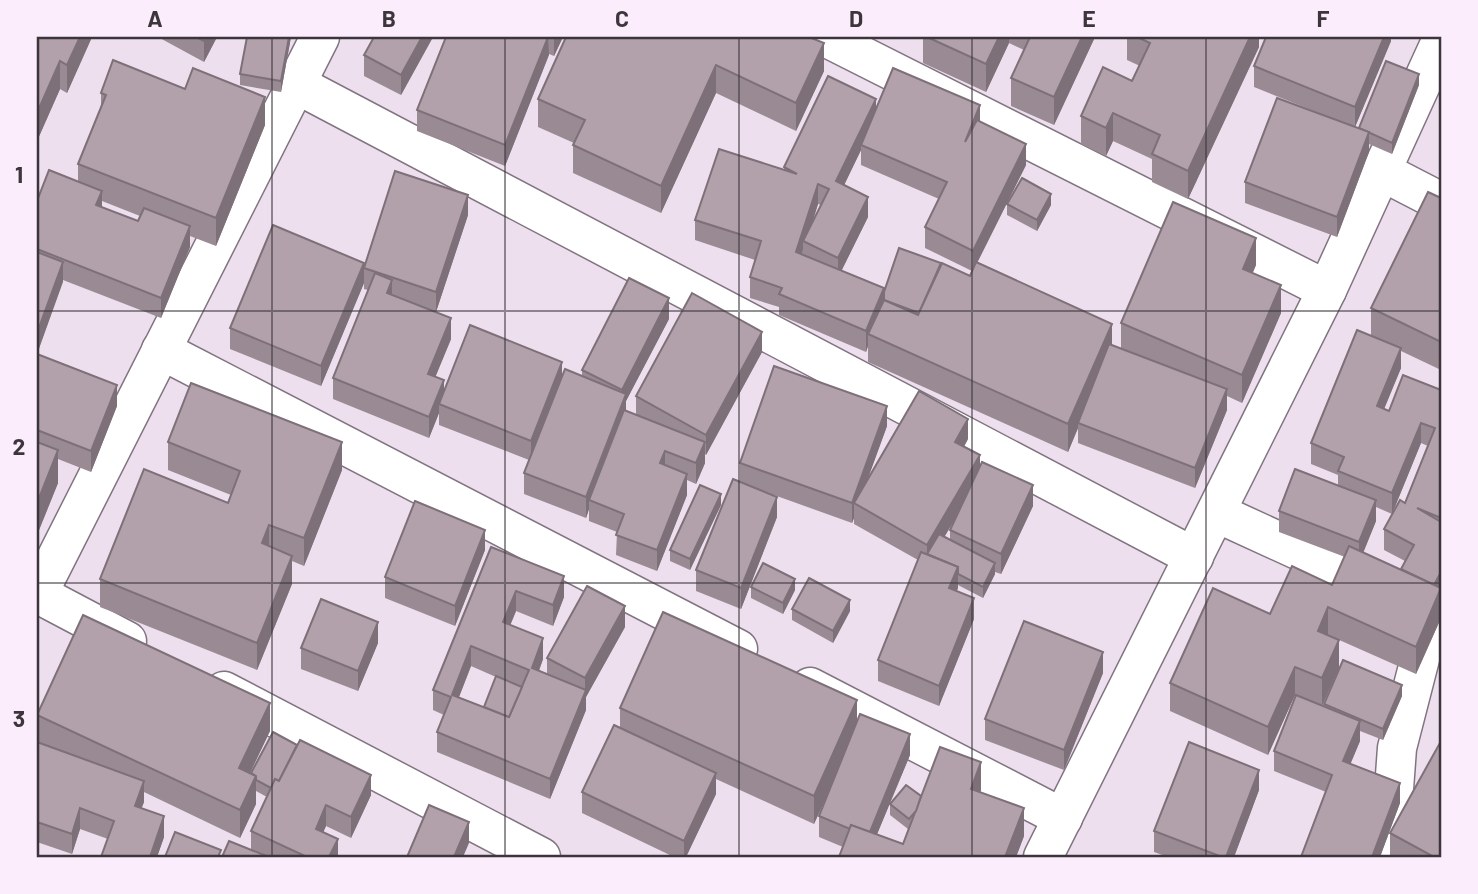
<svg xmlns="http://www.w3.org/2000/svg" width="1478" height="894" viewBox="0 0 1478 894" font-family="Barlow,sans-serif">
<rect width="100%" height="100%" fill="#eedfef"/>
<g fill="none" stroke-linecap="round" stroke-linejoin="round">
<g stroke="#817481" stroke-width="41">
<g id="street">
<path d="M825,37l502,253"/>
<path d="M296,84l898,473"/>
<path d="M1381,171l60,31"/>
<path d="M161,350l577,299"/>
<path d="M1217,513l170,78"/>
<path d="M38,594l89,47"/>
<path d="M37,596l283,-559"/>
<path d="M810,687l253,131"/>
<path d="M224,691l317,166"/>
<path d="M1043,857l284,-567 114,-249"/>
<path d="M1389,857l8,-109 35,-136 9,-19"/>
</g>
</g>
<use href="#street" stroke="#fff" stroke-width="38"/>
</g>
<g fill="#998a93" fill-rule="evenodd">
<path d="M37,37h55l-25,56 -7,-4 -23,52z"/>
<path d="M158,37h59l-13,25z"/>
<path d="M291,37l-10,55 -41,-7v-11z"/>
<path d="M433,37l-32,58 -37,-19v-21z"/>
<path d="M446,37h117l-9,19 -5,-2 -44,112 -88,-35v-21z"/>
<path d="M566,37l258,34 -28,60 -80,-38 -55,120 -88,-40v-28l1,-2 -36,-16v-28z"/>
<path d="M923,37h172l-41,88 -43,-19v-28l13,-28 -15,-7 -23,49 -63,-29z"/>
<path d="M1127,37h132v10l-71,152 -36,-17v-23l-39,-18 -7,15 -25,-12v-28l51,-35 8,-15 -13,-6z"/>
<path d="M1384,37h7v4l-36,86 4,1 60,-43 -27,69 -23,-10v8l-32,85 -92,-34v-21l99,-59 -90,-36v-21z"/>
<path d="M101,93l164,32 -49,121 -26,-10v11l-29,71 -98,-38 -26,74v-153l41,-19v-18l23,-56zM102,201l38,15 -2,5 -36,-14z"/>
<path d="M876,108l104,14 46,43 -49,98 135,82 9,3v-25l135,-58 -4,8 29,40 -39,90 -15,-7v14l-32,78 -117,-45v-15l-10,24 -200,-90v-16l-2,6 -87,-37v-8l-29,-9v-21l5,-17 -60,-20v-20l89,-50v-3zM861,150v15l78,34 -14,28v21l47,23 -2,5 -29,-10 -57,26 -43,-21 27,-54 -24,-32zM818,204l3,1 -9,19z"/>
<path d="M1441,198v172l-40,-19v17l-17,41 5,2 52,-21v228l-25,56 -88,-39 11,33 -17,37 2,1v-2l78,-8 -19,44 -23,-9v10l-10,23 50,39 -20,54h-79l25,-65 -52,-21v-20l22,-56h-1l-27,60 -98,-44v-28l100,-69 62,-29 13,-28 -66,-25v-21l59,-25v-11l-27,-11v-21l60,-107v-28zM1421,443l7,3 -23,57 -21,26v21l21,11 -4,9 -38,-17 13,-32v-14l16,7z"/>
<path d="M1007,204l44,1 -14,26 -30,-16z"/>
<path d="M468,215l-32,97 15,27 -16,38 9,14 118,-15h20v-6l87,-51 -43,82v10l10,4v-19l126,-44 -56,103 -1,-1v9l-9,21 -9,-4v15l-30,76 -41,-16 1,-23 -28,-11v-12l-3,9 -62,-24v-21l5,-13 -90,-35v-12l-10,25 -96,-39v-21l35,-88 -4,-1v-21z"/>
<path d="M364,283l-43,103 -91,-37v-21z"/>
<path d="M37,354l80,52 -26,66 -33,-13v24l-21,52z"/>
<path d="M887,426l-20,54 101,-41 -4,8 16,21 53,38 -32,68 -6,-2v2l-12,24 -25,-13 -1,6 17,28 -35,87 -61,-25v-21l40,-100 -64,-36v-6l-2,5 -78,-28 3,22 -36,92 -45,-18v-21l44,-88v-19zM959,511l-9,19v10l-6,-3z"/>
<path d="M168,442l174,28 -38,96 -12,-5v23l-35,86 -157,-63v-28l128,-76 3,-8 -63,-25z"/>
<path d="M721,505l-31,65 -20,-9v-11z"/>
<path d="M491,547l73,50 -11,29 -37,-15 -6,14 33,34 -4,12 8,3v-16l78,-31 -39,70v13l-36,89 -113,-47v-20l7,-17 -11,-5v-20zM471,666l25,11 -12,30 -25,-10z"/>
<path d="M485,550l-30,76 -70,-28v-21z"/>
<path d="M751,587l44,3 -12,24 -32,-16z"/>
<path d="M792,609l58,2 -17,32 -41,-23z"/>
<path d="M378,643l-20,48 -57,-22v-21z"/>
<path d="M1103,673l-39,97 -79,-30v-21z"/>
<path d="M620,708l237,15 53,32 -33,79 26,10 5,-15 -18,-14v-11l31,-8 60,-6 -1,3 44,43 -8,21 -173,-10 -24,-10v-21l16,-38 -21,46 -98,-45v15l-30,63h-12l-92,-44v-21l38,-64z"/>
<path d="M37,713l233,18 -20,42 121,22 -20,43 -25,-12 -3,6 15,25h-116l29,-7v-19l16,-34 -11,-6v13l-16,34 -96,-46v10l-3,6 23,29 -7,20h-56l7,-18 -28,-10 -8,25 -35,-12z"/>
<path d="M1259,790l-25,67h-66l-14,-5v-21z"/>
<path d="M1390,833l51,24h-51z"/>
</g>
<g fill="#7d7078">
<path d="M80,37h12l-25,56v-28z"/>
<path d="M206,37h11l-13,25v-21z"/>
<path d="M289,37h2l-10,55v-11z"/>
<path d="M422,37h11l-32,58v-20z"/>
<path d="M548,37l1,18 -44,111v-21z"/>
<path d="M554,37h9l-9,19z"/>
<path d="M999,37h10v6l-23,49v-28z"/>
<path d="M1082,37h13l-41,88v-28z"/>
<path d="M1250,37h9v10l-71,152v-28z"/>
<path d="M1384,37h7v4l-36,86v-20z"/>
<path d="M824,43v28l-28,60v-28z"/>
<path d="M60,61v28l-23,52v-28z"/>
<path d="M716,65v28l-55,120v-27z"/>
<path d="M1419,74v11l-27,69v-11z"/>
<path d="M265,97v28l-49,121v-28z"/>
<path d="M876,99v21l-15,25v5l-25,52v-21z"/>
<path d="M980,105v20l-15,17z"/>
<path d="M1113,113v28l-7,15v-28z"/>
<path d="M1369,132v20l-32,85v-20z"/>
<path d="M1026,144v21l-53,106v-20z"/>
<path d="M818,184v20l-12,38 -3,-1v8l-7,23v-20z"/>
<path d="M102,191v21l-6,-7z"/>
<path d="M1051,194v11l-14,26v-11z"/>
<path d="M468,195v20l-32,97v-20z"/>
<path d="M868,197v20l-30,61v-20z"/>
<path d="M190,226v21l-29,71v-20z"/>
<path d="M1256,238v27l-13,32v-28z"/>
<path d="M63,262v20l-26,72v-21z"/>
<path d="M364,263v20l-43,103v-20z"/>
<path d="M392,280v21l-5,-8z"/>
<path d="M1281,285v28l-39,90v-28z"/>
<path d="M884,288l-1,23 -15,23v12l-2,6v-21z"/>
<path d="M669,298v21l-43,82v13l-37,86v9l-3,9v-21l36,-92v-15z"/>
<path d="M451,318v21l-23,56v-21z"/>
<path d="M1112,324v28l-34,71v5l-10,24v-28z"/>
<path d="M762,332v20l-56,103v-20z"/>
<path d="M1401,348v20l-24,58v-20z"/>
<path d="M562,362v20l-31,79v-20z"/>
<path d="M444,380v21l-5,3v9l-10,25v-21z"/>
<path d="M117,385v21l-26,66v-21z"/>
<path d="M1227,389v21l-32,78v-20z"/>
<path d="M887,406v20l-29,80 -4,-3v15l-2,5v-20z"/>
<path d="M968,419v20l-13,23v-20z"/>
<path d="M1421,423v20l-29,71v-21z"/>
<path d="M342,442v28l-38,96v-28z"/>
<path d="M705,442v21l-9,21v-21z"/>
<path d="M58,450v33l-21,52v-32z"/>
<path d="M665,451v21l-5,-9z"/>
<path d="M980,455v21l-49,84 -4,-2v-13z"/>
<path d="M687,474v21l-30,76v-21z"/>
<path d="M1033,485v21l-32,68v-20z"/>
<path d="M721,494v11l-31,65v-11z"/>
<path d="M777,497v20l-36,92v-21z"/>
<path d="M1376,500v21l-17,42v-21z"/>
<path d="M269,525v27l-7,-9z"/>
<path d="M485,530v20l-30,76v-20z"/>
<path d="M292,556v28l-35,86v-27z"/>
<path d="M995,563v11l-12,24v-11z"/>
<path d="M958,567v21l-9,21v-21z"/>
<path d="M1441,572v46l-25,56v-27l17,-61z"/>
<path d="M564,576v21l-11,29v-21z"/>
<path d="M795,579v11l-12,24v-11z"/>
<path d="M516,591v20l-13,32v-21z"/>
<path d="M974,598v21l-35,87v-20z"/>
<path d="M850,600v11l-17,32v-12z"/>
<path d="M625,606v21l-39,70v13l-36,89v-20l35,-87v-14z"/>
<path d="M1328,607v28l-10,-4z"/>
<path d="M378,622v21l-20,48v-20z"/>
<path d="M543,638v21l-11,30v-21z"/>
<path d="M1339,640v28l-17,38v-28z"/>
<path d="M471,646v20l-19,49v-20z"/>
<path d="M1103,652v21l-39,97v-20z"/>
<path d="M1295,667v28l-27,60v-28z"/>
<path d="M1402,685v11l-19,44v-11z"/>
<path d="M857,700v28l-43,96v-28z"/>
<path d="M270,703v28l-31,65v-28z"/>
<path d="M1360,721v20l-17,41v-21z"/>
<path d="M910,734v21l-42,101v-20z"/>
<path d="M981,762v28l-10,27v-28z"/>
<path d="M1259,770v20l-25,67h-8z"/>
<path d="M716,773v21l-30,63h-2v-16z"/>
<path d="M371,775v20l-20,43v-21z"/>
<path d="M256,776v28l-16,34v-28z"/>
<path d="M144,781v21l-9,24v-20z"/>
<path d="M1400,783v20l-20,54h-8z"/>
<path d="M326,805v21l-10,23v-20z"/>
<path d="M80,808v21l-8,25v-20z"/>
<path d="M1024,808v28l-8,21h-11z"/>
<path d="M164,816v21l-7,20h-7z"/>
<path d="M469,822v21l-6,14h-9z"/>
<path d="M338,839v18h-9z"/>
</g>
<g fill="#b2a0ab" stroke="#7d7078" stroke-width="2" fill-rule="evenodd">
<path d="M37,37h43l-13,28 -7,-4 -23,52z"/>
<path d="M196,37h10l-2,4z"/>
<path d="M247,37h42l-8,44 -41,-7z"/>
<path d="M374,37h48l-21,38 -37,-20z"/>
<path d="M446,37h102l-43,108 -88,-35z"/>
<path d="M566,37h243l15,6 -28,60 -80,-38 -55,121 -88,-41 12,-25 -47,-21z"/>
<path d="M927,37h72l-13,27z"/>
<path d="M1030,37h52l-28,60 -43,-19z"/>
<path d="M1137,37h113l-62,134 -36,-17 8,-19 -47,-22 -7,15 -25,-12 22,-49 29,14 18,-38z"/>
<path d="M1266,37h118l-29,70 -101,-41z"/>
<path d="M113,60l72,29 8,-21 72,29 -49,121 -138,-54 28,-69 -5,-2z"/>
<path d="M1386,61l33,13 -27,69 -33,-15z"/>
<path d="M893,68l87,37 -15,37 12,-22 49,24 -53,107 -48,-24 22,-45 -86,-37z"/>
<path d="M828,76l48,23 -40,82 32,16 -30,61 -35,-17 26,-52 -11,-5 -22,68 88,36 -18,43 -87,-37 3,-6 -32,-11 11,-36 -66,-21 24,-71 78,25 -13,-7z"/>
<path d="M1277,98l92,34 -32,85 -92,-35z"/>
<path d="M49,170l53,21 -6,14 42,16 6,-13 46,18 -29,72 -124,-49v-48z"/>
<path d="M395,171l73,24 -32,97 -72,-24z"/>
<path d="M1022,178l29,16 -14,26 -30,-16z"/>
<path d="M1428,192l13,6v144l-70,-34z"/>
<path d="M1173,202l83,36 -13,31 38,16 -39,90 -121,-52z"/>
<path d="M273,225l91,38 -43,103 -91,-38z"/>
<path d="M899,248l42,15 -22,50 -35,-13v-8z"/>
<path d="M37,252l26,10 -26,71z"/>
<path d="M976,262l136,62 -44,100 -200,-90 16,-34 34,15 24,-52 28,13z"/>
<path d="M375,273l17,7 -5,13 64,25 -23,56 16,6 -15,37 -96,-39z"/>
<path d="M629,278l40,20 -47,92 -40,-20z"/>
<path d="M692,293l70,39 -56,103 -70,-39z"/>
<path d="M470,325l92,37 -31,79 -92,-37z"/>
<path d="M1357,330l44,18 -24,58 12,5 14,-36 38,15v128l-24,-10 24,14v50l-7,13 -33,-16 13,-24 -30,-16 16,-29 5,3 30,-75 -14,-5 -29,70 -54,-22 6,-14 -33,-14z"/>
<path d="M1109,344l118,45 -32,79 -117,-45z"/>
<path d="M37,354l80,31 -26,66 -54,-21z"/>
<path d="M774,366l113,40 -35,97 -112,-40z"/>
<path d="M565,369l61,25 -40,103 -62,-24z"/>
<path d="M191,383l151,59 -38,96 -35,-13 -7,18 30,13 -35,87 -157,-64 44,-110 84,34 12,-32 -72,-29z"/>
<path d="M919,391l49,28 -13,23 25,13 -53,90 -73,-42z"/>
<path d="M624,410l81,32 -9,21 -31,-12 -5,12 27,11 -30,76 -41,-15 8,-21 -35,-14z"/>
<path d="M37,442l21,8 -21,53z"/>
<path d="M982,462l51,23 -32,69 -51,-24z"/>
<path d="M1295,469l81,31 -17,42 -80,-31z"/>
<path d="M733,479l44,18 -36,91 -45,-18z"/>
<path d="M700,485l21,9 -31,65 -20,-9z"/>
<path d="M415,501l70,29 -30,76 -70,-29z"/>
<path d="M939,534l56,29 -12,24 -25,-13v-7l-31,-13z"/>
<path d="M1349,546l92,42 -25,59 -88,-40 -10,24 21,9 -17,38 -27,-11 -27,60 -98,-44 43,-95 57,26 22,-48 40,19z"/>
<path d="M491,547l73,29 -11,29 -37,-14 -13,31 40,16 -11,30 54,22 -36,89 -113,-47 14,-35 -18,-7zM471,646l58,24 -20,47 -57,-22z"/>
<path d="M921,552l37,15 -9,21 25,10 -35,88 -61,-26z"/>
<path d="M763,563l32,16 -12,24 -32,-16z"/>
<path d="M809,578l41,22 -17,31 -41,-22z"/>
<path d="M587,586l38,20 -40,72 -38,-20z"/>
<path d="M321,599l57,23 -20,49 -57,-23z"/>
<path d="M663,612l194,88 -43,96 -194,-88z"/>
<path d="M83,615l187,88 -31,65 17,8 -16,34 -203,-95z"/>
<path d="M1024,621l79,31 -39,98 -79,-31z"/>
<path d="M1343,660l59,25 -19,44 -59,-25z"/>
<path d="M496,676l26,11 -13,30 -25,-10z"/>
<path d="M1296,695l64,26 -17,40 57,22 -28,74h-71l31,-82 -58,-24z"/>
<path d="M860,714l50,20 -40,98 -19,-7 -1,4 -31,-13z"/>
<path d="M614,725l102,48 -32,68 -102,-49z"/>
<path d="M273,732l24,13 -18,36 -4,-2 -4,9 -15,-8v-4l-5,-3z"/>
<path d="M300,740l71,35 -20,42 -25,-12 -10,24 22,10 -9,18h-22l-56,-26 24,-52 4,2z"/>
<path d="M1441,741v116h-7l-44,-24z"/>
<path d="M37,742l107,39 -9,25 29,10 -14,41h-49l13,-36 -34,-13 -8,26 -35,-12z"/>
<path d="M1189,742l70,28 -33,87h-4l-68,-26z"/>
<path d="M940,747l41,15 -10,27 53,19 -19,49h-166l12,-32 52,19z"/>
<path d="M906,785l15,11 -5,15 -7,8 -19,-15z"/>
<path d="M429,805l40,17 -15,35h-47z"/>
<path d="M175,832l46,18 -3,7h-53z"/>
<path d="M229,841l40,16h-47z"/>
</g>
<path fill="none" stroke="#3c363c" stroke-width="2" stroke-opacity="0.55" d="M272,37v820M505,37v820M739,37v820M972,37v820M1206,37v820M37,311h1404M37,583h1404"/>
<rect width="1478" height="894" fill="none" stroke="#fbedfc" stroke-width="77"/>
<rect x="38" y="38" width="1402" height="818" fill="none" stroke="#3c363c" stroke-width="2.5"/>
<g font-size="23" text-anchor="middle" font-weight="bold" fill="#3c363c">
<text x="155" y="27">A</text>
<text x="389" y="27">B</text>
<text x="622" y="27">C</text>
<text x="856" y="27">D</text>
<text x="1089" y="27">E</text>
<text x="1323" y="27">F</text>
<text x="19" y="183">1</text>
<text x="19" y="455">2</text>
<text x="19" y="727">3</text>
</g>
</svg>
